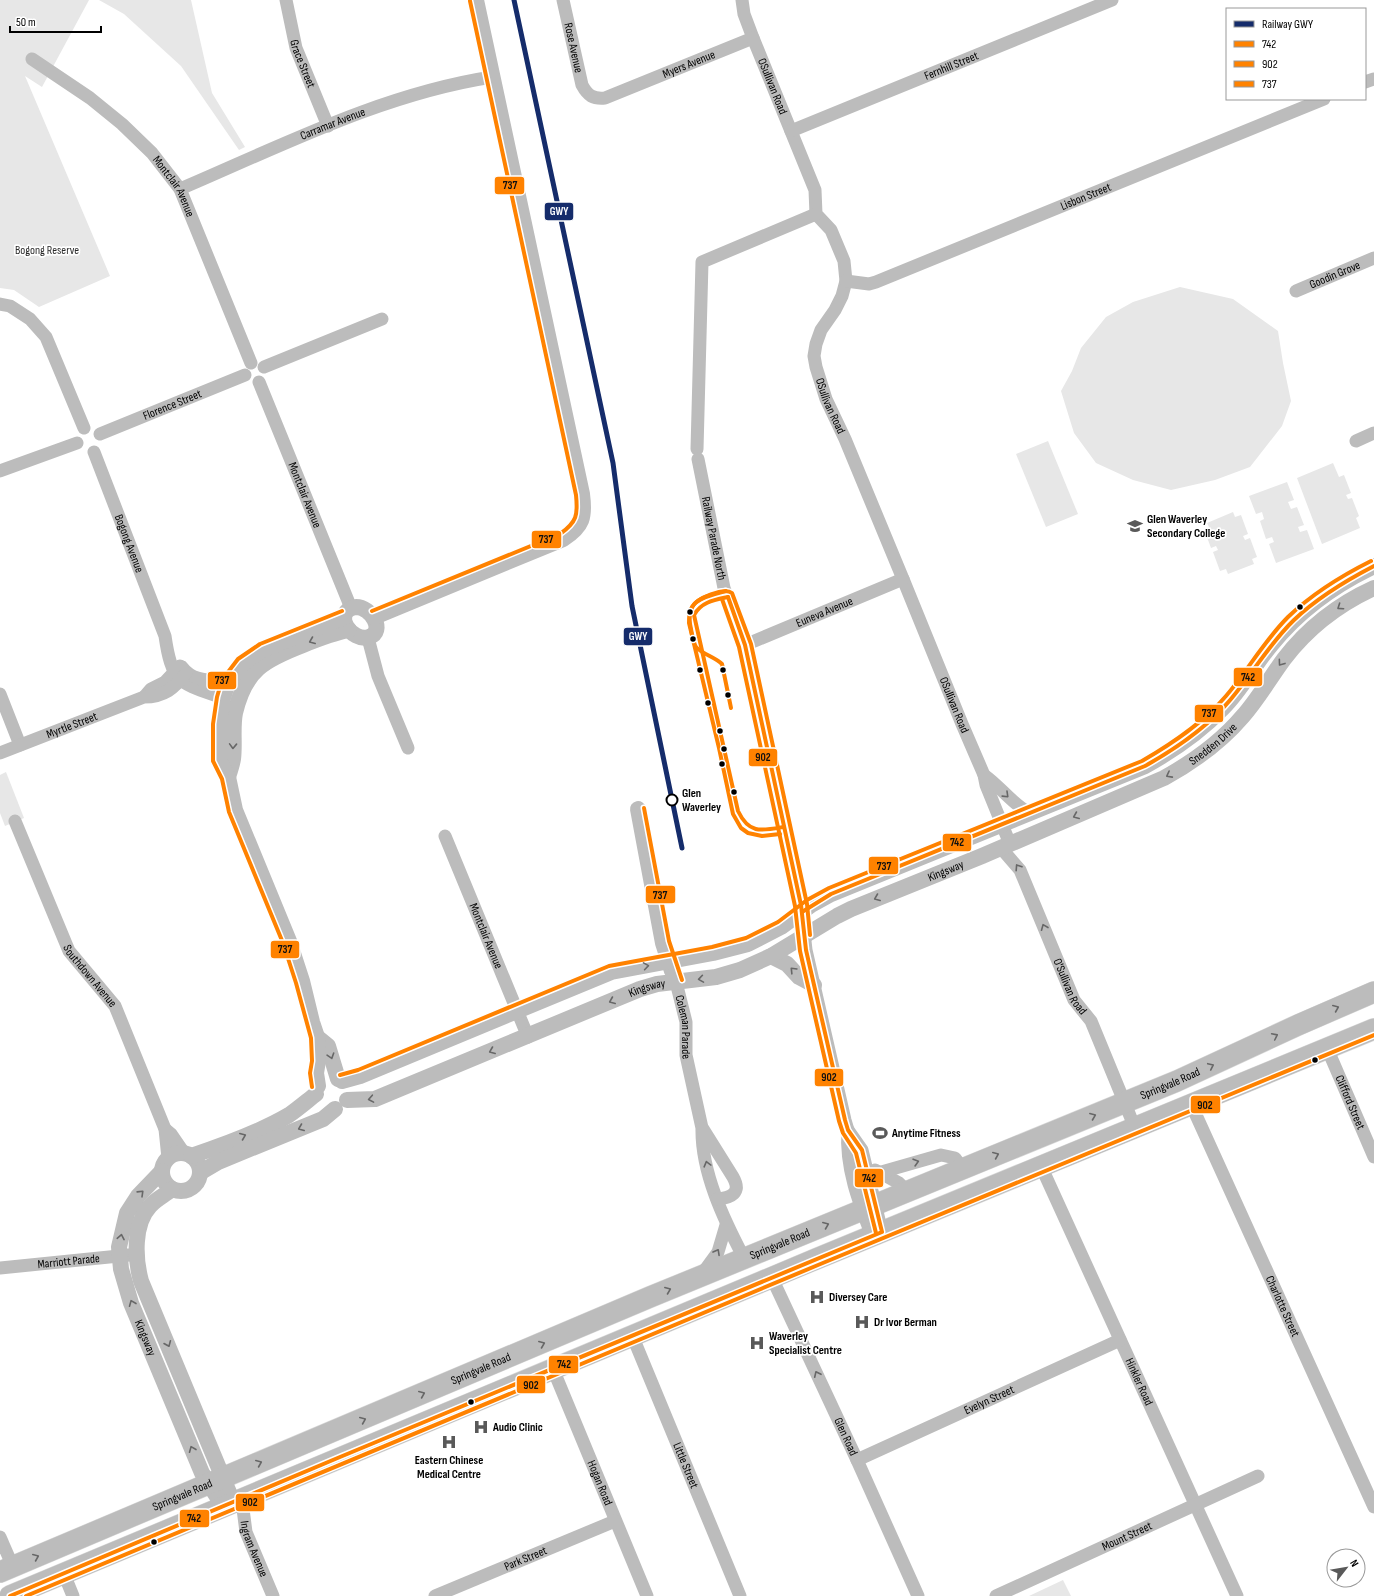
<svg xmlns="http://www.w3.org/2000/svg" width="1374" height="1596" viewBox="0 0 1374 1596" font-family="'Sofia Sans Condensed',sans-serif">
<rect width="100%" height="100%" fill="#fff"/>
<g fill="#e7e7e7">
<path d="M0,0h89l-47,87 -17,-11 85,200 -71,31 -25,-17 -14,-2z"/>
<path d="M99,0h92l21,93 33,54 -6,3 -58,-84 -57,-52z"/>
<path d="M1180,287l53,12 45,32 5,32 8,38 -9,25 -32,41 -35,13 -44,10 -38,-10 -37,-17 -22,-30 -13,-42 11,-20 9,-23 25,-31 27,-15z"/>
<path d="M1048,441l30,73 -32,13 -30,-73z"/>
<path d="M1333,463l6,14 5,-2 7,18 -5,2 2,4 4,-1 7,18 -3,2 4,10 -38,16 -25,-66z"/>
<path d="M1287,482l7,18 -6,2 3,7 6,-2 7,18 -6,2 2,5 7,-2 7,19 -38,14 -7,-19 5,-2 -2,-5 -6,2 -6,-18 4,-2 -2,-7 -6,2 -7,-18z"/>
<path d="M1233,512l2,5 6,-2 7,19 -5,2 2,4 5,-2 7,19 -5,2 2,5 -26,10 -2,-5 -6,2 -7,-19 5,-2 -2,-4 -5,2 -7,-19 5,-2 -2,-4z"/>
<path d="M6,772l18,46 -19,8 -5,-13v-38z"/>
<path d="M1063,1580l8,16h-42z"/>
</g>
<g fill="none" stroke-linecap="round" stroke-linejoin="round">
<g stroke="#dbdbdb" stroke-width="22">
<g id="trunk">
<path id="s32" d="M0,1572l650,-275 527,-216 121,-56 76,-33"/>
<path d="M10,1596l806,-337 558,-230"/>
</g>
</g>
<g stroke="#bcbcbc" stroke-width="13">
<path id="s1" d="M286,0l10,48 32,78"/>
<path id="s2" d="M563,0l19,85c6,11 11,14 23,13l148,-60 -9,-24 -2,-14"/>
<path id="s3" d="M753,38l62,152 1,24 15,16 13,31 2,20 -4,15 -7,14 -14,20 -5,14 -2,12 2,11 10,32 19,40 58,140 59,145 22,51 2,10 24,59"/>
<path id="s4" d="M32,59l58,39 32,26 30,29 28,36 71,174"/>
<path d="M1365,82l9,-3"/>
<path id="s5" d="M791,131l321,-131"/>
<path id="s6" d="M180,189c101,-43 202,-95 312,-112"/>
<path id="s7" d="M846,281l23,3 7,-2 448,-183"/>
<path id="s8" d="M1296,291l78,-33"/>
<path d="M0,304l10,2 20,13 16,18 38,91"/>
<path d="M264,367l118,-48"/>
<path id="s9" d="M259,382l92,226"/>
<path id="s10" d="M100,434l145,-59"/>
<path d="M1356,441l18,-8"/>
<path d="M697,449l5,-187 114,-48"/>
<path id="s11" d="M94,452l71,184c7,48 15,47 58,62"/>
<path id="s12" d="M698,459l26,129 21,57 56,260 5,45 39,170 3,10 14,20 20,82"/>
<path d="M0,471l77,-28"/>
<path d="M368,638l10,38 30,72"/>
<path id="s13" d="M745,645l158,-66"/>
<path d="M182,667c11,15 29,13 46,15"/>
<path d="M0,694l20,51"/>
<path d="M145,696l6,-7 14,-7 15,-16"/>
<path id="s14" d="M0,753l144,-56c20,0 31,-9 42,-24"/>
<path d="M984,775c17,12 26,27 45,38"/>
<path id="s15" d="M15,821l54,130 46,55 50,123 3,29"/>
<path id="s16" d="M445,836l83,201"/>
<path id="s17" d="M1001,848l19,22 54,130 17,21 44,107"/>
<path id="s18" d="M676,982l10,40v33l16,73c-1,44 22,92 42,130"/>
<path id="s19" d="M1327,1048l47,109"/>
<path id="s20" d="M1191,1104l183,403"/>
<path d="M165,1129l6,5 13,19"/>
<path d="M703,1129l30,48c9,16 -2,21 -16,22"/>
<path d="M848,1130c-3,37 11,73 24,106"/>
<path id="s21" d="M1041,1166l196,430"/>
<path d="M875,1170l24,13 9,9"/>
<path d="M878,1173l63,-18 14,3 8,11"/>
<path id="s22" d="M0,1268l129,-13"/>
<path d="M702,1274l16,-22 8,-27"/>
<path id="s23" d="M772,1278l85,182 61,136"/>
<path id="s24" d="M632,1335l108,261"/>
<path id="s25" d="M553,1369l94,227"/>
<path id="s26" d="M857,1460l263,-120"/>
<path id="s27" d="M240,1499l3,10 3,23 27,64"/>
<path d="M0,1537l13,30"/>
<path d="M64,1574l9,22"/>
<path id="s28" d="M435,1596l180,-75"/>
<path id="s29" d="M996,1596l262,-120"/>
</g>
<g stroke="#bcbcbc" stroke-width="16">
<path d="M356,607c15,0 30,24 13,30 -17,6 -39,-25 -13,-30z"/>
<path d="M374,617l189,-78c20,-13 22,-22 19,-45l-106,-494"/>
<path d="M228,777c2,-6 4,-12 5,-18 2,-15 -1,-31 2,-46 10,-43 29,-53 68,-68 15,-6 30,-12 46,-15"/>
<path d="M638,809l25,134 9,28"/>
<path d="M771,956l16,8 12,13 15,8"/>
<path d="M317,1037l11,9 10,33"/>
<path d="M342,1081l18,-5 251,-104 102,-19 35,-9 33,-17 30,-22 20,-11 314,-128c29,-16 55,-34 78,-58 19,-19 31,-43 48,-63 28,-35 63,-60 103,-79"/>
<path d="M318,1086l-2,-13 2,-12 -1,-24 -5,-15 -10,-41 -13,-40 -54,-131 -7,-33 -9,-17v-36l4,-26 5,-16 14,-18 20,-14 82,-33"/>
<path id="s30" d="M347,1100l28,-1 12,-5 253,-105 17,-5 59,-7 24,-7 31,-14 66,-40 14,-7 131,-53 182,-78c29,-16 57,-36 79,-62 15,-17 27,-38 41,-57 23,-30 55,-55 90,-71"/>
<circle cx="181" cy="1172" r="19"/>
<path d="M191,1156c30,-10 71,-25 98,-41 10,-7 18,-14 27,-21"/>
<path id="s31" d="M162,1171l-24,25 -11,17 -8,34 2,22 10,34 71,170 21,33"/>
<path d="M201,1172l17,-10 105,-43 12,-10"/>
<path d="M172,1189c-7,6 -16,10 -22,17 -17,18 -15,53 -9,75l92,221"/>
</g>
<use href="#trunk" stroke="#bcbcbc" stroke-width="21"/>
<g stroke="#fff" stroke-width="7">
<g id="bus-1">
<path d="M728,597c-14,3 -27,5 -34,18l44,196c11,23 23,20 45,16"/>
<path d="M802,912l29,-18 314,-128c32,-18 63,-39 86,-67 22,-26 38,-55 63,-79 23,-22 51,-39 80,-54"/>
<path d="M10,1596l330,-139 542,-225 -20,-82 -14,-20 -3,-10 -39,-170 -5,-45 -56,-260 -17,-48"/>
</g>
</g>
<g stroke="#fff" stroke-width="7">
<g id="bus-2">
<path d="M726,591c-23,6 -42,9 -35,38 1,5 2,13 5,18 6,7 19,10 26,17l9,44"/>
<path d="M722,599l17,48 56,259 5,45 39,170 4,12 13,20 20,80"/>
<path d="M26,1596l792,-331 556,-230"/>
</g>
</g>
<g stroke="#fff" stroke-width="7">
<g id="bus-3">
<path d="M372,611l188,-77c17,-12 18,-19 16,-39l-106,-494"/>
<path d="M644,808l25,133 13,39"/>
<path d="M780,834l-18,2 -14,-3 -7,-5 -8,-14 -14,-66 -30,-125c0,-6 0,-11 3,-16 5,-9 32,-20 40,-14l19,51 56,260 3,31"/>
<path d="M340,1075l18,-5 251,-104 103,-19 34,-9 32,-16 29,-22 22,-12 313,-127c31,-18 61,-38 84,-65 22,-26 38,-55 62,-79 25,-24 53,-41 83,-56"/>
<path d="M312,1087l-2,-14 2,-12 -1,-23 -15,-55 -13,-40 -54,-131 -7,-33 -9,-18v-37l4,-27 5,-17 16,-21 22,-15 82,-33"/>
</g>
</g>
<use href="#bus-1" stroke="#ff8200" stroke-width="4"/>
<use href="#bus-2" stroke="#ff8200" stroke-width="4"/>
<use href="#bus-3" stroke="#ff8200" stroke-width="4"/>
<g stroke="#fff" stroke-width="8">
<path id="rail-1" d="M514,0l99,463 19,143 50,242"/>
</g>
<use href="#rail-1" stroke="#152c6b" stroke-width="5"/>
</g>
<defs><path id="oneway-chevron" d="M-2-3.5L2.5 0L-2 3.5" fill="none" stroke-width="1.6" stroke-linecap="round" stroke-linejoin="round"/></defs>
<g stroke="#676767">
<use href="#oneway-chevron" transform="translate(1340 607) rotate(146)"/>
<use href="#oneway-chevron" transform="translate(312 641) rotate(158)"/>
<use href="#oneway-chevron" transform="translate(1281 663) rotate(126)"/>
<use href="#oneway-chevron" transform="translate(233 746) rotate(92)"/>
<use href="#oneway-chevron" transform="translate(1169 775) rotate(152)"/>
<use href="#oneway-chevron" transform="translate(1006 795) rotate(44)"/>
<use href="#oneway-chevron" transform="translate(1076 816) rotate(157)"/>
<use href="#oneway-chevron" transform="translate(1018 867) rotate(-123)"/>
<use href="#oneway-chevron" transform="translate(877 898) rotate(158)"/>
<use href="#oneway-chevron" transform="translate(1044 927) rotate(-112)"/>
<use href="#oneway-chevron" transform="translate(646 966) rotate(-9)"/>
<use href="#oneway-chevron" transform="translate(793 970) rotate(-134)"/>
<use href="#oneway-chevron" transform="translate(701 979) rotate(171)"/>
<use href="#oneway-chevron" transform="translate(612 1001) rotate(157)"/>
<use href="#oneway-chevron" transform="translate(1336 1008) rotate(-23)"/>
<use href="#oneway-chevron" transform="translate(1275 1036) rotate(-26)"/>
<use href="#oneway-chevron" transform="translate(492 1051) rotate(158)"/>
<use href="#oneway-chevron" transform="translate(331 1056) rotate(72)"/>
<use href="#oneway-chevron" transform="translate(1211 1066) rotate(-25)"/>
<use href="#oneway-chevron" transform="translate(371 1099) rotate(170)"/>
<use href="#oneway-chevron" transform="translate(1093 1116) rotate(-22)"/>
<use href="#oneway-chevron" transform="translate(301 1128) rotate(158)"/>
<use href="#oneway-chevron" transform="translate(243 1136) rotate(-22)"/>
<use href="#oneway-chevron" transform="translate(996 1155) rotate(-23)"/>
<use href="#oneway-chevron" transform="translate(916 1162) rotate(-16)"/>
<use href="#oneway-chevron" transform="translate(707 1164) rotate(-105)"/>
<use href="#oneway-chevron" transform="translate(141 1193) rotate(-44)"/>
<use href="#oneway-chevron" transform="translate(826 1225) rotate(-22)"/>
<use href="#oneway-chevron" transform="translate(121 1237) rotate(-79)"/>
<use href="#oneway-chevron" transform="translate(717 1252) rotate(-61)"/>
<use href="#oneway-chevron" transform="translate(668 1290) rotate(-22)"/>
<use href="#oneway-chevron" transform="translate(132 1303) rotate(-112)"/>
<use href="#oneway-chevron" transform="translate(168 1344) rotate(67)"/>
<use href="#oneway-chevron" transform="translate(542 1344) rotate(-22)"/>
<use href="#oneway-chevron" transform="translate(817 1374) rotate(-115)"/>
<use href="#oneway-chevron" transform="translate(422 1394) rotate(-23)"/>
<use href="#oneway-chevron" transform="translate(363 1420) rotate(-23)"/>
<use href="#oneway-chevron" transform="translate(192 1449) rotate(-112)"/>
<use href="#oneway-chevron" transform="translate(259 1463) rotate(-23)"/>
<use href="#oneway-chevron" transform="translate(36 1557) rotate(-23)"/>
</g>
<defs>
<g id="school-bare" transform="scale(1.2)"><path d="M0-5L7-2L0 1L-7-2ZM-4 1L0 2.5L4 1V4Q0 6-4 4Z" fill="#595959" stroke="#fff" stroke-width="2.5" paint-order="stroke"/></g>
<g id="stadium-bare" transform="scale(1.2)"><path d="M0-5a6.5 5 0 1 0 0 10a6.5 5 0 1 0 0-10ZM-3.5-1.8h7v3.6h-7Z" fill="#595959" stroke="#fff" stroke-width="2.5" paint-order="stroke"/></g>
<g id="hospital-bare" transform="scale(1.2)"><path d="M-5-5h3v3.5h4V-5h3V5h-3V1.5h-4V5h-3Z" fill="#595959" stroke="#fff" stroke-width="2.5" paint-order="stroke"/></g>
</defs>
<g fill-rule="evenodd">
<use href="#school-bare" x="1135" y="526"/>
<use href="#stadium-bare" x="880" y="1133"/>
<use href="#hospital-bare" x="817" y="1297"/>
<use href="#hospital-bare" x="862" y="1322"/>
<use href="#hospital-bare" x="757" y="1343"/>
<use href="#hospital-bare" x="481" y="1427"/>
<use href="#hospital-bare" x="449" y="1442"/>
</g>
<g fill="#000" stroke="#fff" stroke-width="1.5">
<circle cx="1300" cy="607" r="3.5"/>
<circle cx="690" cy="612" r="3.5"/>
<circle cx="693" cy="639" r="3.5"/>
<circle cx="700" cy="670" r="3.5"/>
<circle cx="723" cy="670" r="3.5"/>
<circle cx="728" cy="695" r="3.5"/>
<circle cx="708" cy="703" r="3.5"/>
<circle cx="720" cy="731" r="3.5"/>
<circle cx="724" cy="749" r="3.5"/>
<circle cx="722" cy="764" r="3.5"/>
<circle cx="734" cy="792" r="3.5"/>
<circle cx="1315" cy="1060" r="3.5"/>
<circle cx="471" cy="1402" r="3.5"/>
<circle cx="154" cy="1542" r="3.5"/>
</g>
<circle fill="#fff" stroke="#000" stroke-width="2" cx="672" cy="800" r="5.5"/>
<g text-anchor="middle" stroke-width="3.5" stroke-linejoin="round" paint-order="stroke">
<g font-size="12" fill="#000" stroke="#fff">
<text dy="4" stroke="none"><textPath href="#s2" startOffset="49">Rose Avenue</textPath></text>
<text dy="4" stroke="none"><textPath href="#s1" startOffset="66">Grace Street</textPath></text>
<text dy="4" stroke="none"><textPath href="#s2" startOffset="206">Myers Avenue</textPath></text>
<text dy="4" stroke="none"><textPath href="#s5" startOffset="173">Fernhill Street</textPath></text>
<text dy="4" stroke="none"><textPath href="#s3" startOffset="52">OSullivan Road</textPath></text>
<text dy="4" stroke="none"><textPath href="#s6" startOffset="166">Carramar Avenue</textPath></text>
<text dy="4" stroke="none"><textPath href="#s4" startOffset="193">Montclair Avenue</textPath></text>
<text dy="4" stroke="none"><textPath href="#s7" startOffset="257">Lisbon Street</textPath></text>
<text dy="4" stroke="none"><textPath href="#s8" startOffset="42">Goodin Grove</textPath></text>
<text dy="4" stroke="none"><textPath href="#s10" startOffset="78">Florence Street</textPath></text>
<text dy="4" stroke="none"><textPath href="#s3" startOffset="399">OSullivan Road</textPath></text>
<text dy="4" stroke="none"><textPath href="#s9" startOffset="122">Montclair Avenue</textPath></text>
<text dy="4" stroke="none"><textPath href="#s12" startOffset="81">Railway Parade North</textPath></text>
<text dy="4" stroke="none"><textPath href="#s11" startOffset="98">Bogong Avenue</textPath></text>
<text dy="4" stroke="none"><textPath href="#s13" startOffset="86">Euneva Avenue</textPath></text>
<text dy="4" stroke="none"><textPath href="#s3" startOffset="723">OSullivan Road</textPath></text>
<text dy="4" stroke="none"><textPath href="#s14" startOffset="77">Myrtle Street</textPath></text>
<text dy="4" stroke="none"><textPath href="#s30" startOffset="943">Snedden Drive</textPath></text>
<text dy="4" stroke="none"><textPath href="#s30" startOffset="646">Kingsway</textPath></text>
<text dy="4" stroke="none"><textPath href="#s16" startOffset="108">Montclair Avenue</textPath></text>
<text dy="4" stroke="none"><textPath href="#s15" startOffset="173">Southdown Avenue</textPath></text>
<text dy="4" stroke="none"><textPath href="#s17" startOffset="156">O'Sullivan Road</textPath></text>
<text dy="4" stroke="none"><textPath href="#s30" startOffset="322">Kingsway</textPath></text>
<text dy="4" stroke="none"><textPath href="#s18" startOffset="46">Coleman Parade</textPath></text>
<text dy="4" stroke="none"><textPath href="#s32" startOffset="1268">Springvale Road</textPath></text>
<text dy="4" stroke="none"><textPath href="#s19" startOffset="59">Clifford Street</textPath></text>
<text dy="4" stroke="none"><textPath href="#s32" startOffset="846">Springvale Road</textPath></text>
<text dy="4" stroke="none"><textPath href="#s22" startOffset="69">Marriott Parade</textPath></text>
<text dy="4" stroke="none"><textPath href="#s20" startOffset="222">Charlotte Street</textPath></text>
<text dy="4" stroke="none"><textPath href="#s31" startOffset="185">Kingsway</textPath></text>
<text dy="4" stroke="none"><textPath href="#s32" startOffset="522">Springvale Road</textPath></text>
<text dy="4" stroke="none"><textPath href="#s21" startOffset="237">Hinkler Road</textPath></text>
<text dy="4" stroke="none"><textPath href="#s26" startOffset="145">Evelyn Street</textPath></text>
<text dy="4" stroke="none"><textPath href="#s23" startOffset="175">Glen Road</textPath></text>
<text dy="4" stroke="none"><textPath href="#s24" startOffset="141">Little Street</textPath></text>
<text dy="4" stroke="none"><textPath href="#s25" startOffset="123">Hogan Road</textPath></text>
<text dy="4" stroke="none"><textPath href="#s32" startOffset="198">Springvale Road</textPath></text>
<text dy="4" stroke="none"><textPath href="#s29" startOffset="144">Mount Street</textPath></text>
<text dy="4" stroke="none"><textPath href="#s27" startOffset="52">Ingram Avenue</textPath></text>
<text dy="4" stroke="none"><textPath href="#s28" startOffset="98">Park Street</textPath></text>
</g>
<g font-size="12" fill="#2b2b2b" stroke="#fff">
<text x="47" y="254">Bogong Reserve</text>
</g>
<g font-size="12" font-weight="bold" fill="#000" stroke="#fff" text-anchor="start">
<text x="1147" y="523">Glen Waverley<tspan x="1147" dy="14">Secondary College</tspan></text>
<text x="892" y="1137">Anytime Fitness</text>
<text x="829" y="1301">Diversey Care</text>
<text x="874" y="1326">Dr Ivor Berman</text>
<text x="769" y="1340">Waverley<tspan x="769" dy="14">Specialist Centre</tspan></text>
<text x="493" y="1431">Audio Clinic</text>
<text x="449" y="1464" text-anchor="middle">Eastern Chinese<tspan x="449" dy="14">Medical Centre</tspan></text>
</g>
<g font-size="12" font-weight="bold" fill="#000" stroke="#fff" text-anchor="start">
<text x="682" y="797">Glen<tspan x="682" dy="14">Waverley</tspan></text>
</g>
</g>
<g stroke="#fff" stroke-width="1.5">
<rect x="494" y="176" width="31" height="19" rx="4" fill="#ff8200"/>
<rect x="544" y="202" width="30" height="19" rx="4" fill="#152c6b"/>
<rect x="531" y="530" width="31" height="19" rx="4" fill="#ff8200"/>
<rect x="623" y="627" width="30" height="19" rx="4" fill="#152c6b"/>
<rect x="1233" y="667" width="30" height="20" rx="4" fill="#ff8200"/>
<rect x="207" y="671" width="30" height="19" rx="4" fill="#ff8200"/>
<rect x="1194" y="704" width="30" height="19" rx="4" fill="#ff8200"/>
<rect x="748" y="748" width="30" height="19" rx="4" fill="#ff8200"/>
<rect x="942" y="833" width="30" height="19" rx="4" fill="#ff8200"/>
<rect x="868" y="856" width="31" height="19" rx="4" fill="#ff8200"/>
<rect x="645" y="885" width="31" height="19" rx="4" fill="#ff8200"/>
<rect x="270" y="940" width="30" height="19" rx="4" fill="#ff8200"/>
<rect x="814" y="1068" width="30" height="19" rx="4" fill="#ff8200"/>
<rect x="1190" y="1095" width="31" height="19" rx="4" fill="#ff8200"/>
<rect x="854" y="1168" width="30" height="20" rx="4" fill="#ff8200"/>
<rect x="548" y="1355" width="31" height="19" rx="4" fill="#ff8200"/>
<rect x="516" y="1375" width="30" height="19" rx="4" fill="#ff8200"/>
<rect x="235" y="1493" width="30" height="19" rx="4" fill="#ff8200"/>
<rect x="179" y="1509" width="31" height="19" rx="4" fill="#ff8200"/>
</g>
<g font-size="11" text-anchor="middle" font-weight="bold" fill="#fff">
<text x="559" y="215">GWY</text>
<text x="638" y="640">GWY</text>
</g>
<g font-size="11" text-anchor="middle" font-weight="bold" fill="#111">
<text x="510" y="189">737</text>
<text x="546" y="543">737</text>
<text x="1248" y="681">742</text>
<text x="222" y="684">737</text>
<text x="1209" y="717">737</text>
<text x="763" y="761">902</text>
<text x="957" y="846">742</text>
<text x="884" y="870">737</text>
<text x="660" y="899">737</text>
<text x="285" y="953">737</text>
<text x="829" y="1081">902</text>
<text x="1205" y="1109">902</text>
<text x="869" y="1182">742</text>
<text x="564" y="1368">742</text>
<text x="531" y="1389">902</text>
<text x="250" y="1506">902</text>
<text x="194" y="1522">742</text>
</g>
<rect x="1226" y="8" width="140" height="92" fill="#ffffff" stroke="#999999"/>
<rect x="1234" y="21" width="20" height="6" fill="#152c6b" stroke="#999999"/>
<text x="1262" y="28" font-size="12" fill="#000000">Railway GWY</text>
<rect x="1234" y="41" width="20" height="6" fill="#ff8200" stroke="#999999"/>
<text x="1262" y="48" font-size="12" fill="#000000">742</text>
<rect x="1234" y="61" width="20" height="6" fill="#ff8200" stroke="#999999"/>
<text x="1262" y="68" font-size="12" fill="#000000">902</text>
<rect x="1234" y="81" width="20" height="6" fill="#ff8200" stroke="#999999"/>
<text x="1262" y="88" font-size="12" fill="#000000">737</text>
<g transform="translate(1346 1568) rotate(59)"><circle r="19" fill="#ffffff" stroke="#999999"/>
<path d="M0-3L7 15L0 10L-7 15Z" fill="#595959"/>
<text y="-6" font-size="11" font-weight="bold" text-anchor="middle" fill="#000000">N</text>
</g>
<path d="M10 26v6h91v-6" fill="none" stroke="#000000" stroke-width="2"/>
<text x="16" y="26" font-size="12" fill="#000000" stroke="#ffffff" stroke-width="3" paint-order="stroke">50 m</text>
</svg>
